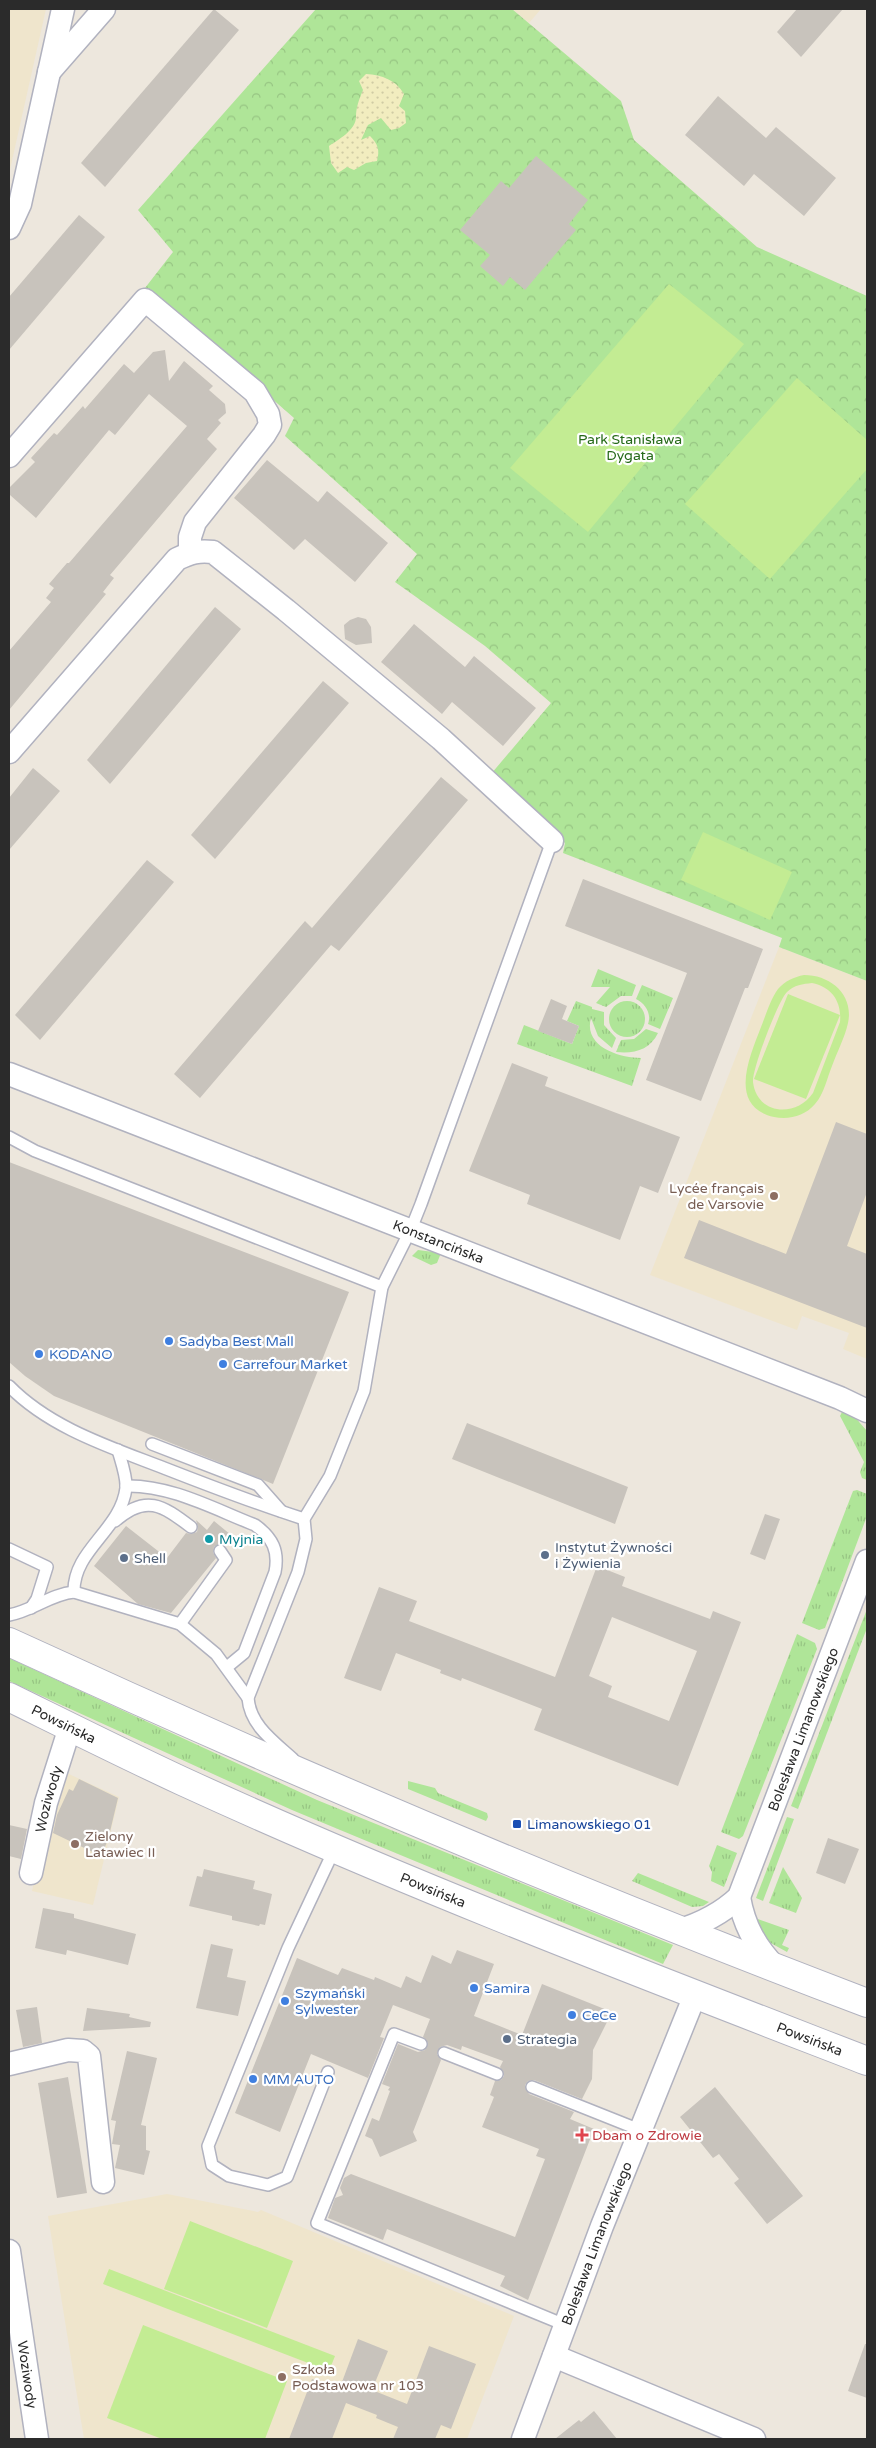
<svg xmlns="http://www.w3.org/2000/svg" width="876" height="2448" viewBox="0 0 876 2448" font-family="'Varela Round',sans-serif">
<defs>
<pattern id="grass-tufts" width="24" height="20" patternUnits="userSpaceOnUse" patternTransform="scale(1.25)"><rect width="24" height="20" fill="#afe598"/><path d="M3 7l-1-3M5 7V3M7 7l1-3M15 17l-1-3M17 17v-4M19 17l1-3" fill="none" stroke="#97c583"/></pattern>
<pattern id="forest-crowns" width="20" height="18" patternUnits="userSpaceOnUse" patternTransform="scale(1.25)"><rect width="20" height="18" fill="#afe598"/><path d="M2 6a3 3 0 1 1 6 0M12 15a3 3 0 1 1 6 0" fill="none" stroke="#97c583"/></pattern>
<pattern id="sand-dots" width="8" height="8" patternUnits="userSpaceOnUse" patternTransform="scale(1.25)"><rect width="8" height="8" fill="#f2edbf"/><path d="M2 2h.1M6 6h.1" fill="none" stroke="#d0cba4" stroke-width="1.8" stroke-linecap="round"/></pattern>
</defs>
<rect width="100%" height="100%" fill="#ede7dd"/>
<g fill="#efe5cc">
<path d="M9,9h37l-37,165z"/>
<path d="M512,9h29l-12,14z"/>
<path d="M779,947l88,34v378l-24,-10 6,-16 -47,-17 -5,14 -147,-55z"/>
<path d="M60,1770l59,27 -26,108 -61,-14z"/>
<path d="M167,2194l91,18 3,-2 253,106 -47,123h-383l-36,-223z"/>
</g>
<g fill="url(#grass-tufts)">
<path d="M598,969l38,16 -4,11h-11l-15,11 -10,-4 14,-16h-19z"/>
<path d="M642,985l31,13 -13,31 -12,-5c4,-10 -3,-21 -12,-25z"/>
<path d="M576,1001l16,6v2l12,3v13l12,13 -4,10 -14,-12 -7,-18c-8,29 29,40 50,40l-9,28 -115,-42 7,-19 48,19 7,-18 -12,-5z"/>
<circle cx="627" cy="1019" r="18"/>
<path d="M646,1029l12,4c-8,17 -24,21 -42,19l5,-12 13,-1z"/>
<path d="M418,1250l23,3 -4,10 -6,2 -19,-9z"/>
<path d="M843,1410l10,5 14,16v49l-5,-2 -2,-6 4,-10 -24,-46z"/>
<path d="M857,1490l10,4v22l-42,112 -6,2 -17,-7 51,-132z"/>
<path d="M867,1609v19l-69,181 -7,-3z"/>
<path d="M797,1634l18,9 2,6 -74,187 -4,3 -18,-7z"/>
<path d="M9,1658l308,142 356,145 -10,19 -371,-154 -283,-129z"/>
<path d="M408,1781l27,7 3,5 49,20 1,4 -2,4 -78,-32z"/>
<path d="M787,1817l7,2 -31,82 -7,-3z"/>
<path d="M717,1845l20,8 -13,34 -13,-6 1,-9 -3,-6z"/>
<path d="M783,1867l19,31 -6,15 -27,-10z"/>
<path d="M638,1873l71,29 -6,4 -11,1 -60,-26z"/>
<path d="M755,1918l34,12 -7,15 7,3 -2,4 -20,-11z"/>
</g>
<path fill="url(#forest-crowns)" d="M316,9h196l109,92 13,39 123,107 110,49v685l-88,-34 3,-9 -219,-85 2,-10 -74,-69 60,-71 -66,-57 -90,-64 22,-28 -132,-118 9,-18 -149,-130 28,-36 -35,-42z"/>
<path fill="url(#sand-dots)" d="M366,74c16,1 30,6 38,20l-5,12 6,5 1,12 -7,5 -8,2 -10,-12 -13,7 -7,15 9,-4c8,8 10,14 7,25l-11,2 -12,7 -7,-3 -9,6 -7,-10 -2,-17c9,-6 27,-16 27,-29 0,-10 3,-17 7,-27l-4,-9z"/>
<g fill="#c3ec93" fill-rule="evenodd">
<path d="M669,284l75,60 -156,188 -78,-64z"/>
<path d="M797,378l70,62v29l-97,110 -85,-75z"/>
<path d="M703,832l89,40 -22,48 -89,-40z"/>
<path d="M804,975c27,0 50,20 44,48 -3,14 -11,29 -16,43 -5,12 -8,28 -17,38 -10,12 -26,16 -41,13 -47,-11 -24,-61 -13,-90 5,-12 9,-27 17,-38 7,-8 16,-12 26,-14zM812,983c20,4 30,19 28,39l-27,71c-17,25 -56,22 -60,-11 -1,-13 25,-81 34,-90 7,-7 16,-8 25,-9z"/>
<path d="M788,994l52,21 -34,84 -52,-20z"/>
<path d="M190,2221l103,40 -26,67 -103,-39z"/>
<path d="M109,2269l226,87 -6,15 -226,-87z"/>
<path d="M143,2325l144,56 -22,58h-103l-55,-21z"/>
</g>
<g fill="#c8c3bc" fill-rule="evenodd">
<path d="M214,9l25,21 -134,157 -24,-24z"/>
<path d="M797,9h46l-42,48 -24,-25z"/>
<path d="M718,96l48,42 10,-11 60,51 -32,38 -50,-42 -10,12 -59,-51z"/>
<path d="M536,156l52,44 -19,24 7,6 -51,60 -15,-13 -7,9 -23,-20 10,-11 -30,-25 41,-49 8,7z"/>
<path d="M79,215l26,22 -96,113v-53z"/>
<path d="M165,350l4,31 15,-20 29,25 -4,4 16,14 1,9 -8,7 3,3 -14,16 10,10 -107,126 4,3 -11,14 3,2 -97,116v-59l42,-49 -5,-4 8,-10 -5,-4 18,-21h2l118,-137 -38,-32 -34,41 -6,-5 -73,88 -26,-23 -1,-7 26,-26 -4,-4 23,-25 3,2 26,-29 2,3 39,-45 10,9 19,-21z"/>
<path d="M267,460l51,42 9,-11 61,52 -33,39 -50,-43 -11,11 -60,-52z"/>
<path d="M215,607l26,22 -131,155 -23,-24z"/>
<path d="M358,617l8,2 5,8 1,16 -16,2 -11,-6 -1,-14 6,-5z"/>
<path d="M414,624l51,43 9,-11 62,52 -33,38 -51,-44 -10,12 -61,-52z"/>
<path d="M323,681l26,22 -134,156 -24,-24z"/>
<path d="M33,768l27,23 -51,59v-52z"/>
<path d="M441,777l27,23 -129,151 -8,-6 -131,153 -26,-24 131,-153 7,7z"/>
<path d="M147,860l27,22 -134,158 -25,-25z"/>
<path d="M583,879l180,70 -15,39h-3l-44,113 -55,-21 41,-107 -122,-47z"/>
<path d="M551,999l16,7 -5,13 17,7 -7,18 -34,-13z"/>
<path d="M512,1063l36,14 -3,9 135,51 -22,56 -18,-7 -20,54 -93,-36 3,-9 -61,-24z"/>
<path d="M836,1122l31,12v58l-20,54 20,8v74l-183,-70 15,-38 87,34z"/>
<path d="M9,1162l340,130 -76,192 -219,-88 -29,-20 -16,-14z"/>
<path d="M467,1423l161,64 -13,37 -163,-65z"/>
<path d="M765,1514l15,5 -15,41 -15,-6z"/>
<path d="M196,1520l11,10 7,-9 17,14 -7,8 1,3 -6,-2 -5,3 -1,5 3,6 -45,55 -33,-9 -44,-38 32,-40 41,32 19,-25 5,1 6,-2 1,-5z"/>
<path d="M597,1566l28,11 -3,9 88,33 3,-8 28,11 -63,164 -144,-56 8,-21 -80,-31 -1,3 -21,-8 1,-3 -45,-17 -15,38 -37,-13 35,-91 38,14 -8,20 146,56zM612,1617l85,34 -28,70 -61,-24 4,-11 -23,-10z"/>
<path d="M79,1779l39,19 -10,42 -7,16 -48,-23 4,-18 12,-26 4,2z"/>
<path d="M9,1825l18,4 -6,30 -12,-3z"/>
<path d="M828,1838l31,11 -14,35 -29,-11z"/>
<path d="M204,1869l51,12 -2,8 19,5 -7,31 -5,-1 -1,2 -27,-6v-4l-43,-10 8,-30 5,1z"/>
<path d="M43,1908l31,6v4l62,16 -8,31 -61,-15 -1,5 -31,-7z"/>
<path d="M211,1944l22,5 -6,28 19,4 -8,35 -42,-8z"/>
<path d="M457,1950l37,14 -20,52 23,9 25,10 20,-51 70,28 -19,38 -1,29 -10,20 -48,-19 -6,1 -3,4 4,9 45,18 -4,7 24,10 -66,171 -28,-14 5,-10 -118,-47 -4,11 -55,-22 7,-20 8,-3 -3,-7 4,-10 7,-4 164,63 30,-78 -9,-3 3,-7 -57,-22 12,-30 -4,-2 5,-14 6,-1 3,-4 -4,-9 3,-6 -41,-15 -1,4 -14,-5 -7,2 -3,7 4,6 -28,72 4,9 -37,16 -8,-18 -7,-3 7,-18 7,3 11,-30 -2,-1 2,-3 -8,-3 16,-40 20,8 7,-2 3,-7 -5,-6 7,-18 -37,-14 -13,32 4,1 -16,40 -57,-24 -31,78 -45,-19 62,-155 41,17 4,-7 32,12 1,-3 26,11 5,-12 15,7 11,-28 19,9z"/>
<path d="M37,2007l5,36 -19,4 -7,-37z"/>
<path d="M87,2008l43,6 -1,3 22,5 -1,5 -67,4z"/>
<path d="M127,2051l30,7 -16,67 5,1v24l4,1 -6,24 -29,-7 5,-23 -8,-1 4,-23 -5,-1z"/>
<path d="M68,2077l19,116 -30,5 -19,-115z"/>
<path d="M715,2087l88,109 -36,28 -33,-41 5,-4 -20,-25 -6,4 -33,-41z"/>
<path d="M358,2339l30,12 -16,39 35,14 22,-58 47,18 -25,65 -10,-4 -6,14h-42l5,-12 -22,-9 1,-3 -31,-12 -14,36h-43l23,-60 27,11z"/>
<path d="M865,2344h2v54l-19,-7z"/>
<path d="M594,2411l23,28h-62l24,-19 2,2z"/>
</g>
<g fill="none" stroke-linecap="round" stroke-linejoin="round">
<g stroke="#b1b2bf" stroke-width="14">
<g id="lane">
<path d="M9,1137l26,14 347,136"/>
<path d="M9,1386c41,42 101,61 155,82 46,18 93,36 140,51"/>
<path d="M152,1444l106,41 23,26"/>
<path d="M126,1486c45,-1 88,23 129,39 18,13 24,26 20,47l-31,81 -17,14"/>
<path d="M115,1521c31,-27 47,-16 76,6"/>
<path d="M9,1549l38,18 -10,32 -6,9"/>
<path d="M74,1592c-1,-42 47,-62 52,-104 1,-11 -5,-27 -8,-38"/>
<path d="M9,1615c23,-4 42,-21 65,-23l106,32 36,30 32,44"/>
<path d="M180,1624l46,-64 -6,-9"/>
<path d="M293,1759c-20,-18 -43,-34 -45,-61l50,-126 8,-33 -2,-20 26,-43 34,-85 18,-104 29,-58 10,-25 131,-363"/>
<path d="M421,2044l-27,-10 -77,189 248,102"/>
<path d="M444,2053l53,21"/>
<path d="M328,2072l-41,105 -19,8 -39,-9 -17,-11 -4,-19 80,-198 47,-100"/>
<path d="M532,2087l108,43"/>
</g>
</g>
<g stroke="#b1b2bf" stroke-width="25">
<g id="street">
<path d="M49,72l55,-63"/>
<path d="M9,228l11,-24 43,-195"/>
<path d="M9,456l136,-156 110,92 13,22 2,11 -6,10 -69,87 -5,15v15"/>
<path d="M9,752l168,-193c13,-6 21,-9 36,-7l73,58 155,129 111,102"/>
<path id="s1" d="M9,1074l831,324 27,13"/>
<path id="s2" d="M31,1873l15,-70 24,-76"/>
<path d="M739,1897c5,29 17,51 38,72"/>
<path id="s3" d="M677,1931c24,-7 44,-17 62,-34l128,-336"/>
<path d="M9,2064l59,-14 15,1 6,5 14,126"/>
<path id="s4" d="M9,2251l28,188"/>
<path d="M554,2356l200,83"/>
<path id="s5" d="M523,2439l79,-213 93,-231"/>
</g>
</g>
<g stroke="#b1b2bf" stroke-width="30">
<g id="secondary">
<path d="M9,1642c282,130 568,251 858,361"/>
<path id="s6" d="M9,1697c57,28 115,57 173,84 224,103 455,191 685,280"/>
</g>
</g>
<use href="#lane" stroke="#fff" stroke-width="11"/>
<use href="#street" stroke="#fff" stroke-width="22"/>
<use href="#secondary" stroke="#fff" stroke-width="28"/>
</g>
<g fill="#8d6e63" stroke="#fff" stroke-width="2">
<circle cx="774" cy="1196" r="5"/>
<circle cx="75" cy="1844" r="5"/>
<circle cx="282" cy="2377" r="5"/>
</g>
<g fill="#3f7fe0" stroke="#fff" stroke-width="2">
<circle cx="169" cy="1341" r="5"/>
<circle cx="39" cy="1354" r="5"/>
<circle cx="223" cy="1364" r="5"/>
<circle cx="474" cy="1988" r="5"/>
<circle cx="285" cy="2001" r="5"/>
<circle cx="572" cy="2015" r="5"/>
<circle cx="253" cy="2079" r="5"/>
</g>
<circle fill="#0f9aa8" stroke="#fff" stroke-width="2" cx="209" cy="1539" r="5"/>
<g fill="#5c6f8a" stroke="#fff" stroke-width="2">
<circle cx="545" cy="1555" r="5"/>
<circle cx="124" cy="1558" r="5"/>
<circle cx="507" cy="2039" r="5"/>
</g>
<rect fill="#1a4fb4" stroke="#fff" stroke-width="2" x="512" y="1819" width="10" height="10" rx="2.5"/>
<path fill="#e0444e" stroke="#fff" stroke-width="2" d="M579.5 2127.5h5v5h5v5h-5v5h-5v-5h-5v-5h5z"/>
<g text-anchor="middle" stroke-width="4.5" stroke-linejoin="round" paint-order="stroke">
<g font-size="14" fill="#266a19" stroke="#fff">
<text x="630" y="444">Park Stanisława<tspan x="630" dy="16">Dygata</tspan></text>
</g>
<g font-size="14" fill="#785e54" stroke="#fff" text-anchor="start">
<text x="764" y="1193" text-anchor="end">Lycée français<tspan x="764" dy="16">de Varsovie</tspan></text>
<text x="85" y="1841">Zielony<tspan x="85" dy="16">Latawiec II</tspan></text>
<text x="292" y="2374">Szkoła<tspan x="292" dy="16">Podstawowa nr 103</tspan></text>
</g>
<g font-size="14" fill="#2b2b2b" stroke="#fff">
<text dy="5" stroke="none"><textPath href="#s1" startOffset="461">Konstancińska</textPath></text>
<text dy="5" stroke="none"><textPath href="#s6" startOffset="61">Powsińska</textPath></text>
<text dy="5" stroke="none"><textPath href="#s3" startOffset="251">Bolesława Limanowskiego</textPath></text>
<text dy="5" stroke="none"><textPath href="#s2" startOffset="76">Woziwody</textPath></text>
<text dy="5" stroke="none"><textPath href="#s6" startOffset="466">Powsińska</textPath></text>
<text dy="5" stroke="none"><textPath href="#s6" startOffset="871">Powsińska</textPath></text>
<text dy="5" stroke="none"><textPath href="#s5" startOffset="209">Bolesława Limanowskiego</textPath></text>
<text dy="5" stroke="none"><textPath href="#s4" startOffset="125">Woziwody</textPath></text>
</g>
<g font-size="14" fill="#366cbe" stroke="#fff" text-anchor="start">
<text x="179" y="1346">Sadyba Best Mall</text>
<text x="49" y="1359">KODANO</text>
<text x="233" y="1369">Carrefour Market</text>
<text x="484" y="1993">Samira</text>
<text x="295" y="1998">Szymański<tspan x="295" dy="16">Sylwester</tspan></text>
<text x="582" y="2020">CeCe</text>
<text x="263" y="2084">MM AUTO</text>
</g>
<g font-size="14" fill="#0d838f" stroke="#fff" text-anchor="start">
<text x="219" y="1544">Myjnia</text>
</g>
<g font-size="14" fill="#4e5e75" stroke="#fff" text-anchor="start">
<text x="555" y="1552">Instytut Żywności<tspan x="555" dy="16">i Żywienia</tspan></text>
<text x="134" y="1563">Shell</text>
<text x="517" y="2044">Strategia</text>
</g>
<g font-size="14" fill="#164399" stroke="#fff" text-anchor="start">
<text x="527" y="1829">Limanowskiego 01</text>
</g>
<g font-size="14" fill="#be3a42" stroke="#fff" text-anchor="start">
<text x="592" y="2140">Dbam o Zdrowie</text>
</g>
</g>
<rect width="876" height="2448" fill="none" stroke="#2b2b2b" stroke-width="20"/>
</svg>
